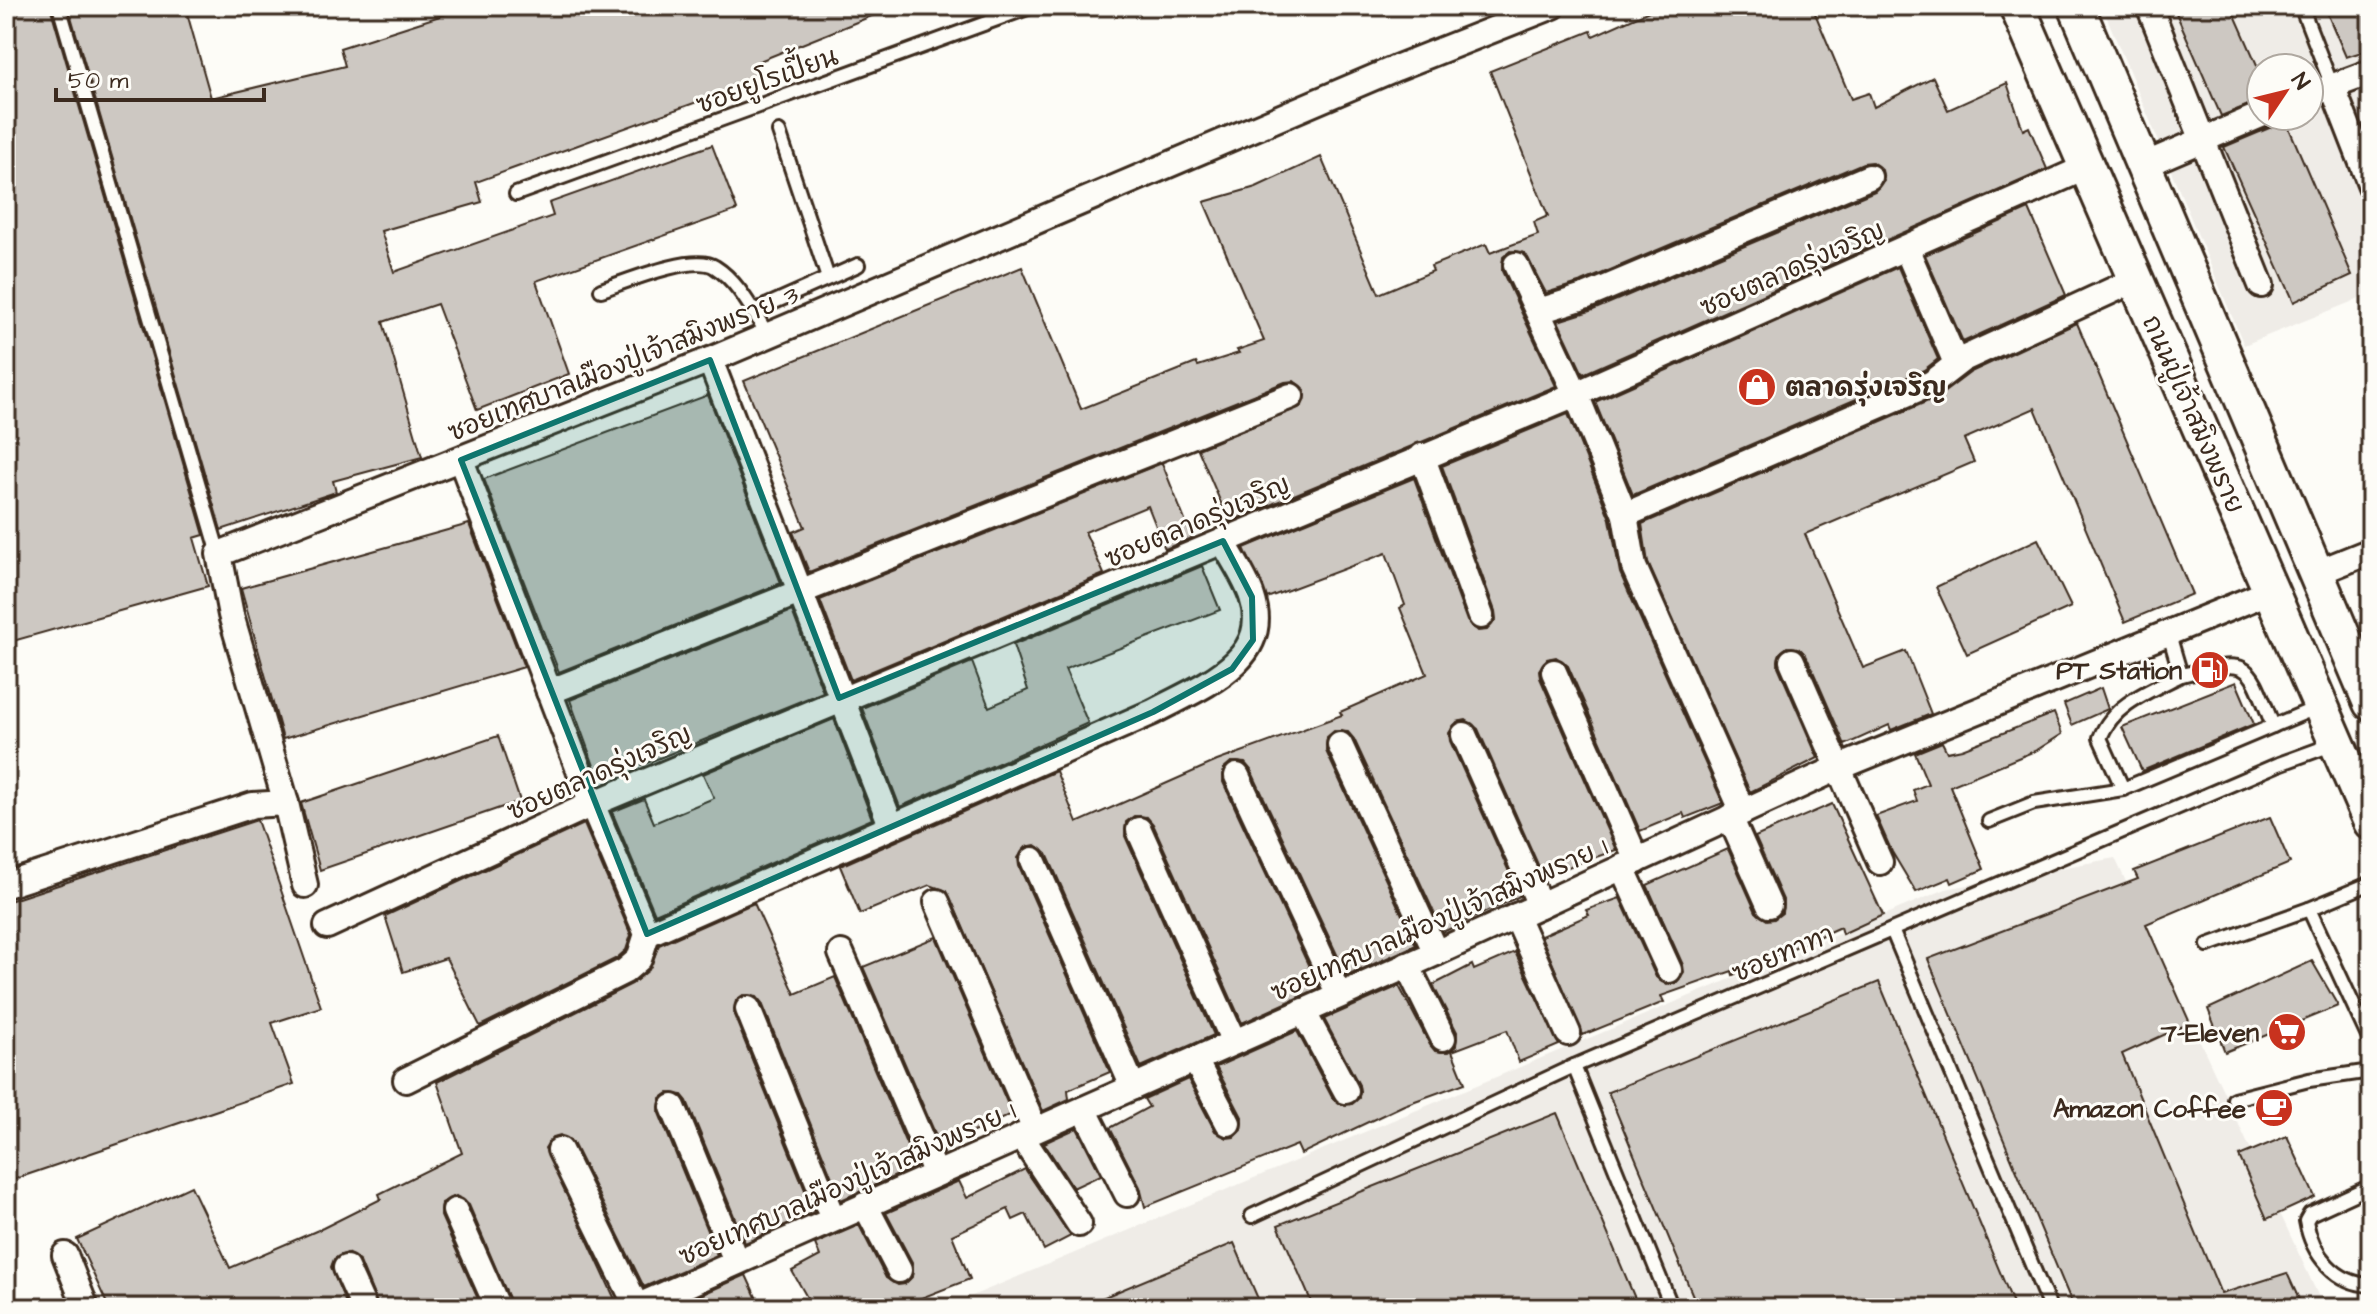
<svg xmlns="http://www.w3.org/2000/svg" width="2377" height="1314" viewBox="0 0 2377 1314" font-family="'Architects Daughter','Playpen Sans Thai',sans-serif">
<rect width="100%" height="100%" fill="#fdfcf7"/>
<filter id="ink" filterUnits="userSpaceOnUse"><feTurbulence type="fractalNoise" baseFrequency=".0125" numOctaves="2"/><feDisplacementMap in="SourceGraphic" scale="16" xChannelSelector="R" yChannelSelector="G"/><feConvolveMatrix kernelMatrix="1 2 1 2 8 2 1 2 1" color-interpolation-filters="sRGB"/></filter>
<g filter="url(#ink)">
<g fill="#efece7" fill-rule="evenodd">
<path d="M2102,6h269v288l-127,51zM2261,68h48v48h-48z"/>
<path d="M2115,858l209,450h-1381l1003,-419z"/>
</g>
<g fill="#cdc8c2" stroke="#3b2a1e" stroke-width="2">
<path d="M6,6h44l154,529 -10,3 14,48 -202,57z"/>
<path d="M68,6h117l26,92 134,-32 -5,-18 131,-42 423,1 -142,57 6,16 -282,102 6,20 -101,29 13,41 159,-56 -4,-13 163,-58 25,65 -201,71 33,93 -92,36 -40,-106 -54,18 39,135 -89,24 3,11 -115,38z"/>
<path d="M1660,6h152l39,93 18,-6 5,14 59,-30 15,33 59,-27 16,47 6,-3 18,42 -464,205 -25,-53 35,-11 282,-119 9,-11 -2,-10 -10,-8 -9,1 -281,119 -36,11 -21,-40 -15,-2 -7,6 -1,14 54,115 -327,136 -31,-73 104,-43 3,-16 -11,-9 -9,1 -476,190 -16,-40 12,-5 -61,-146 278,-114 59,142 115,-46 2,3 41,-13 -2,-3 27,-9 -60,-139 52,-15 65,-30 58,137 54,-23 -2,-5 55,-22 4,9 48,-18 -4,-13 14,-6 -58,-145 101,-40 2,5z"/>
<path d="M2173,6h58l30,68v26l-40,16z"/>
<path d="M2324,6h47v43l-25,8z"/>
<path d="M2286,121l66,154 -58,27 -70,-155z"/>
<path d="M2029,209l37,86 -103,47 -38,-87z"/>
<path d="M1898,267l40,92 -14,11 -291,125 -38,-93z"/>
<path d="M2077,323l115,271 -67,28 -90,-214 -71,31 10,23 -169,72 58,134 43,-17 25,63 -40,16 -2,-5 -44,20 -39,-90 -6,-6 -13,-2 -7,6 -2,13 40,92 -68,34 -102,-229 -6,-39 296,-127 33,-25z"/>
<path d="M708,395l73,188 -222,89 -75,-193z"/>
<path d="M1568,414l42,105 10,54 103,230 -38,15 -2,-5 -43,18 -72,-165 -12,-9 -9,2 -8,11 1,8 76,172 -73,26 -65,-147 -12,-9 -9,2 -8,11 1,8 70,155 -77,36 -89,-193 -6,-7 -14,-1 -7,6 -1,14 90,194 -69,31 -96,-206 -6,-7 -14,-1 -7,6 -1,14 96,206 -77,35 -89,-199 -6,-7 -13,-1 -8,6 -1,14 89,199 -73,32 -94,-213 -12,-9 -9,2 -8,11 1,8 91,206 -42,18 1,9 -26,12 -96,-220 -17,-6 -70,29 -20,-48 216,-95 21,52 140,-62 125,-46 -2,-3 87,-38 -27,-66 5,-3 -19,-52 -119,45 -23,-50 170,-70 53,143 11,10 9,-1 9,-11 -1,-8 -53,-145z"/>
<path d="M1162,463l30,75 -27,11 -17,-43 -63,26 19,42 -253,106 -31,-80z"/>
<path d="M469,524l55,143 -241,72 -42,-151z"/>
<path d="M2038,539l33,68 -104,47 -31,-67z"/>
<path d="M1202,566l18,44 -155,59 23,54 -188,84 -38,-99 110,-46 17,45 39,-17 -15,-45z"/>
<path d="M792,611l31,81 -181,73 -3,-5 -42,14 -27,-74z"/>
<path d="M2236,682l18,42 -112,47 -20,-44z"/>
<path d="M2101,688l7,21 -36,16 -8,-21z"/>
<path d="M2054,713l8,21 -25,16 -87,36 34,83 -32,14 -2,-5 -34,14 -24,-40 -16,-36 41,-15 -4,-11 15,-6 -13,-31 27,-11 5,10 15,-3z"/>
<path d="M834,719l38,100 -217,95 -43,-102 32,-13 10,24 60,-25 -11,-24z"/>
<path d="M498,736l22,65 -200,69 -19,-67z"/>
<path d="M1832,804l51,111 -41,19 -2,-7 -107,48 -1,-4 -71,25 3,6 -81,33 -42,-99 48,-21 -3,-5 34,-12 36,79 11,8 9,-2 8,-11 -1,-7 -36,-80 81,-36 28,63 11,8 7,-1 8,-6 1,-13 -28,-63z"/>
<path d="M2270,817l20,46 -144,61 44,99 -68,31 99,240 66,-21 16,35h-229l-146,-349 210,-80 -4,-8z"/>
<path d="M257,820l64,187 -49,16 22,61 -288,98v-280z"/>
<path d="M584,824l47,111 -5,15 -9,8 -137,68 -34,-68 -43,14 -18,-56z"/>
<path d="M754,903l41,91 40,-17 81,190 -75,33 -79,-197 -5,-6 -14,-2 -7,5 -2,15 80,197 -69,31 -58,-142 -5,-6 -14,-2 -7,5 -2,15 58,142 -73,32 -71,-144 -13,-8 -7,2 -8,11 74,160h-106l-44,-103 -13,-9 -14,7 -1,13 41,92h-51l-5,-10 -22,10h-25l-19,-46 -13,-9 -13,6 -3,8 17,41h-52l-4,-8 -6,3 -1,-3 -17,8h-159l-32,-69 114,-53 39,82 93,-40 58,-29 -2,-5 83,-41 -25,-71 195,-98 17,-14 10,-25z"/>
<path d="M936,937l76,177 -69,32 1,8 -81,-187z"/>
<path d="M1515,952l44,93 -40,17 -12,-32 -55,21 13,32 -61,22 -103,49 -4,-9 -152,62 -5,-20 -30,-59 39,-21 -5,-8 44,-20 27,52 12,7 7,-1 7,-7 1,-13 -26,-50 81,-36 36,68 6,5h13l7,-6v-13l-35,-66 75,-33 31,59 5,6 14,1 7,-6 1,-14 -24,-47 39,-20 2,5z"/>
<path d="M2312,961l26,45 -113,46 -17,-43z"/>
<path d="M1879,982l136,326h-317l-90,-216z"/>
<path d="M1557,1113l82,195h-325l-36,-83z"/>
<path d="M1077,1128l24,47 -28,13 -29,-45z"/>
<path d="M2287,1136l28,61 -48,22 -28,-63z"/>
<path d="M1025,1169l46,67 -27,14 -18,-36 -13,6 -5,-11 -56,26 18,44 -74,29h-83l-21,-37 28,-15 -5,-12 44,-19 27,53 12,7 7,-1 7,-7 1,-13 -27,-51 73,-32 8,17z"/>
<path d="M1234,1243l28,65h-184z"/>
<path d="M746,1275l15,33h-90z"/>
</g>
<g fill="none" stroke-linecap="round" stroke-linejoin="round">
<g stroke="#3b2a1e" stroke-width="18">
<g id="service">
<path d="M59,6l160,548"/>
<path d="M2301,6l31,80"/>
<path d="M779,132l49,146"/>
<path d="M516,194l517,-188"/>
<path d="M601,290c24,-8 93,-37 114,-23 24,15 38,45 53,68"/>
<path d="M752,312l106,-47"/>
<path d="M2181,675c71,-16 66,-16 92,51"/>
<path d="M2123,789l-23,-51c13,-34 49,-47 81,-63l-13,-44"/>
<path d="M1989,821l45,-18 89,-14 195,-82"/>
<path d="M2309,909l62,-26"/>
<path d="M1892,930l158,378"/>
<path d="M2208,945l101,-36 62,134"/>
<path d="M1574,1066l98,242"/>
<path d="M2234,1099l75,-19 62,-9"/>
<path d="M2371,1186l-61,28 -4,7c6,34 30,63 65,64"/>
<path d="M1252,1216l322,-150 705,-302 55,-20"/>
</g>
</g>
<g stroke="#3b2a1e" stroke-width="30">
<g id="minor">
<path d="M2149,6l112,279"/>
<path d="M2332,86l39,100"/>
<path d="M2309,95l62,-23"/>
<path d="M2144,165l117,-50"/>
<path d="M1906,248l50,115"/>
<path d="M1516,265l60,129 49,121 9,52 109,245"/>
<path d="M1539,311l48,-15 282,-119"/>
<path d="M710,360l181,465"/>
<path d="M1422,456l59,160"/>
<path d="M1625,515l307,-132 31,-24 172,-79"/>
<path d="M2316,573l55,-22"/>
<path d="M1792,661l88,201"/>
<path d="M1554,672l83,189"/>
<path d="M549,692l742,-296"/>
<path d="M1464,735l76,170"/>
<path d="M1340,745l96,208"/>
<path d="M1237,776l102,219"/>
<path d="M286,803l19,82"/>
<path d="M1730,817l39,88"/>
<path d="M1139,830l95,212"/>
<path d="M1033,860l100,227"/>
<path d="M1622,867l47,103"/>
<path d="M6,885l247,-80 33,-2 -55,-188 -12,-61 491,-194 686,-292 157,-62"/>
<path d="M937,902l98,228"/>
<path d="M1516,916l52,117"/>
<path d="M327,926l265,-122 984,-410 511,-227"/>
<path d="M647,934l506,-222c44,-24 121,-50 99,-115 -6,-19 -20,-38 -29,-56"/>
<path d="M841,953l95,221"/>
<path d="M1407,965l36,73"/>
<path d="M748,1009l85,210"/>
<path d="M1303,1011l43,80"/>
<path d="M1195,1060l33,63"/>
<path d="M406,1080l219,-109 14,-12 8,-25 -55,-130 -131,-344"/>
<path d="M673,1107l63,154"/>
<path d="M1084,1109l43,85"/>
<path d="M1021,1136l58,88"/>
<path d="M560,1150l77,157"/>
<path d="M865,1205l34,65"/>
<path d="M455,1211l43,97"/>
<path d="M65,1255l21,53"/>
<path d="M346,1268l18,40"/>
<path d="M634,1308l802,-355 402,-185 433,-177"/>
</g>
</g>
<g stroke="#3b2a1e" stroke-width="40">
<g id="secondary">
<path d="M2017,6l354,816"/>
<path d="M2076,6l295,697"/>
</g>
</g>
<use href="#service" stroke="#fdfcf7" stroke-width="12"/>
<use href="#minor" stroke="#fdfcf7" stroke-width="24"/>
<use href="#secondary" stroke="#fdfcf7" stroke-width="34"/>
</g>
</g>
<path fill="#0f766e" fill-opacity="0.2" stroke="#0f766e" stroke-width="6" stroke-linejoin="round" d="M710,360l129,338 384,-157 29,56 1,43 -21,29 -79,43 -506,222 -186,-474z"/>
<defs>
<g id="shop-disc" transform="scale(2)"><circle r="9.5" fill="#c8321e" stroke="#fdfcf7"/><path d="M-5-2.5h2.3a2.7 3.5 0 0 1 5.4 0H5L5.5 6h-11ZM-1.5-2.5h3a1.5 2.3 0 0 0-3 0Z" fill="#fff"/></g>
<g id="fuel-disc" transform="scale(2)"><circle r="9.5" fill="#c8321e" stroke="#fdfcf7"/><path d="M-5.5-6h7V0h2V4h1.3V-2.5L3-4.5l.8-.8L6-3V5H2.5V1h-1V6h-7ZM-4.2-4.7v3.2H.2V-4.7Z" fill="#fff"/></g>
<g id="supermarket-disc" transform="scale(2)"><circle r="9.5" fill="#c8321e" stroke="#fdfcf7"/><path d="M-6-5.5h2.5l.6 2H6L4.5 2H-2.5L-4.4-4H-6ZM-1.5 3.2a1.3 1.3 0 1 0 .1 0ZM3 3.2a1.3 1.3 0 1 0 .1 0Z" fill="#fff"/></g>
<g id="cafe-disc" transform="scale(2)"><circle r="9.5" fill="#c8321e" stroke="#fdfcf7"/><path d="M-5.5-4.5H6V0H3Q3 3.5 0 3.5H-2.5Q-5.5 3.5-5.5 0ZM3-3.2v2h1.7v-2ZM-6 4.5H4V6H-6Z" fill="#fff"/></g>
</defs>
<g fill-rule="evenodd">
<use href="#shop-disc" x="1757" y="387"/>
<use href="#fuel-disc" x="2210" y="670"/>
<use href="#supermarket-disc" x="2287" y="1032"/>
<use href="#cafe-disc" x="2274" y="1108"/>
</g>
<g text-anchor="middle" stroke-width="6" stroke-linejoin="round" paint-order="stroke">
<g font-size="26" fill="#3b2a1e" stroke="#fdfcf7">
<text transform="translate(767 80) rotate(-20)" y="9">ซอยยูโรเปี้ยน</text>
<text transform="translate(1792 268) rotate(-24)" y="9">ซอยตลาดรุ่งเจริญ</text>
<text transform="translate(623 363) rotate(-22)" y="9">ซอยเทศบาลเมืองปู่เจ้าสมิงพราย 3</text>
<text transform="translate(2194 414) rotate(66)" y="9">ถนนปู่เจ้าสมิงพราย</text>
<text transform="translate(1197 521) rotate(-23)" y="9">ซอยตลาดรุ่งเจริญ</text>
<text transform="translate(599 772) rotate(-24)" y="9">ซอยตลาดรุ่งเจริญ</text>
<text transform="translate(1439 919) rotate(-24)" y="9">ซอยเทศบาลเมืองปู่เจ้าสมิงพราย 1</text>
<text transform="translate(1783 953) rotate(-23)" y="9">ซอยทาทา</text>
<text transform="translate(847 1183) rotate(-24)" y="9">ซอยเทศบาลเมืองปู่เจ้าสมิงพราย 1</text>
</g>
<g font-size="26" font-weight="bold" fill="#3b2a1e" stroke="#fdfcf7" text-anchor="end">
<text x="1785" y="396" text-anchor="start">ตลาดรุ่งเจริญ</text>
<text x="2182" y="679">PT Station</text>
<text x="2259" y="1041">7-Eleven</text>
<text x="2246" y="1117">Amazon Coffee</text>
</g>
</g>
<rect width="2377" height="1314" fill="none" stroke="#fdfcf7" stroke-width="32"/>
<rect x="16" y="16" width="2345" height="1282" fill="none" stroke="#3b2a1e" stroke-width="3" filter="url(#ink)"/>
<g transform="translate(2285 92) rotate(55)"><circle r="38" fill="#fdfcf7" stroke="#afa8a0" stroke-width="2"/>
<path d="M0-6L14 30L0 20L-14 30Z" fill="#c8321e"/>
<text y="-12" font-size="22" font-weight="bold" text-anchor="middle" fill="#3b2a1e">N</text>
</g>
<path d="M56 88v12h208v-12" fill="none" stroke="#3b2a1e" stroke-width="4"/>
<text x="68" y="88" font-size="24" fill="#3b2a1e" stroke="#fdfcf7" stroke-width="6" paint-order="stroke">50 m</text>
</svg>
